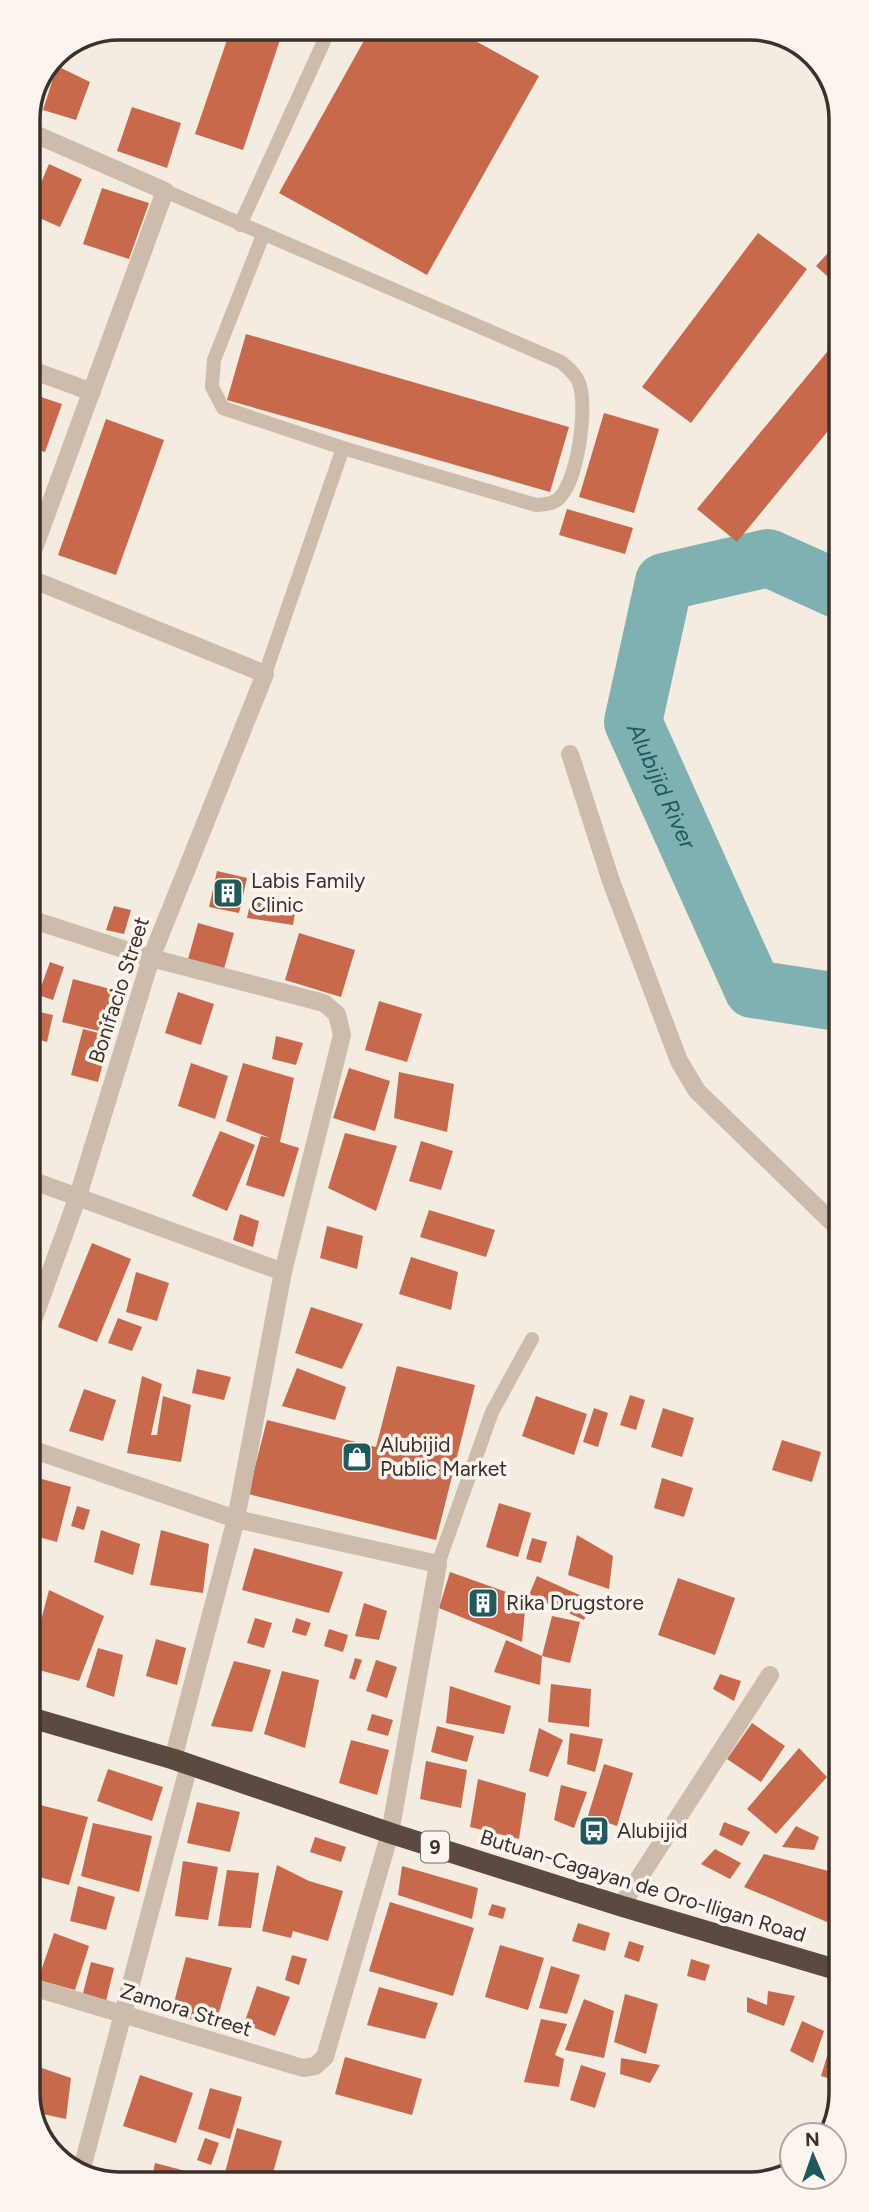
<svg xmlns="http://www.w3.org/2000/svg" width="869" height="2212" viewBox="0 0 869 2212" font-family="Figtree,sans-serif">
<rect width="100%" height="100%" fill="#f4ebe1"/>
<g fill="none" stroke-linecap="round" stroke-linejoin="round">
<path stroke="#7fb0b2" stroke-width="58" id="s1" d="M837,589l-69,-31 -104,24 -31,140 120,267 85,13"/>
</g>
<g fill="#c8694b">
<path d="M231,28h53l-41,122 -48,-16z"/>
<path d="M371,28h81l87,48 -112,199 -148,-82z"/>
<path d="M57,66l33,16 -14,38 -33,-10z"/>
<path d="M132,107l49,16 -14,45 -50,-17z"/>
<path d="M49,164l33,15 -22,48 -32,-14z"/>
<path d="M102,188l47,15 -20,56 -46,-15z"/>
<path d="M758,233l49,36 -116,154 -49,-36z"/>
<path d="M837,243v42l-21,-19z"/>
<path d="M246,334l323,93 -19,65 -323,-92z"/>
<path d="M837,340v80l-100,122 -40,-33z"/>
<path d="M29,393l33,11 -17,48 -16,-5z"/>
<path d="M604,413l55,16 -25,84 -55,-16z"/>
<path d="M106,419l58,21 -48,135 -58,-20z"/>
<path d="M567,509l66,19 -8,26 -66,-19z"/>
<path d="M217,871l30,7 -8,35 -30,-6z"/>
<path d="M252,896l44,11 -3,18 -46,-7z"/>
<path d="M114,906l17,4 -7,24 -18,-4z"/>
<path d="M198,923l36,10 -10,36 -36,-10z"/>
<path d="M299,933l56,17 -14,47 -56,-17z"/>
<path d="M50,962l14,5 -11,33 -15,-5z"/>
<path d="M73,979l41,11 -11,42 -41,-10z"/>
<path d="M178,992l36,12 -13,41 -36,-12z"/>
<path d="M379,1001l43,13 -15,48 -42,-12z"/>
<path d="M30,1010l23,5 -6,27 -17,-5z"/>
<path d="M83,1029l27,7 -12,46 -27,-7z"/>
<path d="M276,1036l27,7 -7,22 -24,-6z"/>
<path d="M191,1063l37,13 -13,43 -37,-13z"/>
<path d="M243,1063l51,15 -14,64 19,6 -15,49 -38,-12 15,-49 9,2 -44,-17z"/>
<path d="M349,1068l41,13 -15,50 -42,-13z"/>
<path d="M399,1072l55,12 -7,48 -53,-14z"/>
<path d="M220,1131l35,14 -28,66 -35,-15z"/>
<path d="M345,1133l52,13 -21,65 -48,-23z"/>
<path d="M421,1141l32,10 -12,39 -32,-9z"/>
<path d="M429,1210l66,20 -9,27 -66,-20z"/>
<path d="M240,1214l19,7 -6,26 -20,-7z"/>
<path d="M327,1226l36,10 -6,33 -37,-11z"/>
<path d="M92,1243l39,16 -34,83 -39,-15z"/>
<path d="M411,1257l47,15 -7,38 -52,-16z"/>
<path d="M136,1272l33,11 -12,38 -31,-9z"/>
<path d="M311,1307l52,17 -21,45 -47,-16z"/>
<path d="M118,1318l24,9 -10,24 -24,-8z"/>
<path d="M397,1366l78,19 -39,155 -188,-46 19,-74 109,27z"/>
<path d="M297,1368l49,19 -11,33 -53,-14z"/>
<path d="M197,1369l34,8 -7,23 -32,-7z"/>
<path d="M142,1376l20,8 -11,51h6l6,-39 28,9 -10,57 -54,-9z"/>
<path d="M84,1389l32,11 -13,41 -34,-10z"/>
<path d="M630,1395l15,5 -9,30 -16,-5z"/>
<path d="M536,1396l51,18 -13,41 -52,-19z"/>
<path d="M594,1408l14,5 -10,34 -15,-5z"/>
<path d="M663,1408l31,10 -12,39 -31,-10z"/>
<path d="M782,1440l39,12 -9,30 -40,-12z"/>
<path d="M31,1476l40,11 -14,55 -26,-7z"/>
<path d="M662,1478l31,10 -9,29 -30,-9z"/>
<path d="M499,1503l32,10 -13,44 -32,-10z"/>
<path d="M77,1506l13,4 -6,20 -13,-4z"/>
<path d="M101,1530l39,14 -7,31 -39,-13z"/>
<path d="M161,1530l48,14 -6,49 -53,-8z"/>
<path d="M577,1535l36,21 -4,33 -41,-14z"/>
<path d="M532,1538l15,4 -6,21 -15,-4z"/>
<path d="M254,1548l89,24 -14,41 -87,-23z"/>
<path d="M450,1572l76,27 -4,43 -83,-34z"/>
<path d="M537,1576l56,25 -9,19 -55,-25z"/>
<path d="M678,1578l57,20 -20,57 -57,-20z"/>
<path d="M49,1590l55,26 -25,65 -47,-13v-13z"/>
<path d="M364,1603l23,8 -8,29 -24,-4z"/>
<path d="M552,1616l28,6 -10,41 -28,-7z"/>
<path d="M255,1618l17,5 -8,25 -17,-5z"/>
<path d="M296,1618l15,5 -5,13 -14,-4z"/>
<path d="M329,1629l19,6 -5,17 -19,-6z"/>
<path d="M156,1639l30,9 -9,37 -31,-9z"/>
<path d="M506,1640l36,16 -2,29 -46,-13z"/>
<path d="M98,1648l25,7 -9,42 -28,-10z"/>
<path d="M355,1658l7,2 -7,20 -6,-2z"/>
<path d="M376,1660l21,7 -10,31 -21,-7z"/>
<path d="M234,1661l37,9 -19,62 -41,-6z"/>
<path d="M282,1671l37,9 -14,68 -41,-14z"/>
<path d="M720,1674l21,7 -7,20 -21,-12z"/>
<path d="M551,1684l40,5 -2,38 -41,-5z"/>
<path d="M450,1686l61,20 -7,28 -58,-11z"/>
<path d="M372,1714l21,6 -5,16 -21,-6z"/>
<path d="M752,1723l33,23 -24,36 -34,-23z"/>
<path d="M437,1726l37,10 -7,26 -36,-10z"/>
<path d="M539,1728l24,12 -15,37 -19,-6z"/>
<path d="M570,1733l33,6 -8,33 -28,-8z"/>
<path d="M351,1740l38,10 -12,45 -38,-12z"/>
<path d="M799,1748l28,29 -51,57 -29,-25z"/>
<path d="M426,1761l41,9 -6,38 -41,-9z"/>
<path d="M604,1764l29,9 -16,53 -29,-10z"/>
<path d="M108,1769l55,18 -11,34 -55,-20z"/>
<path d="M478,1779l48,14 -7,46 -49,-12z"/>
<path d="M561,1785l26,7 -13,36 -20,-8z"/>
<path d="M197,1802l43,10 -10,40 -43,-9z"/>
<path d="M32,1803l56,14 -19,68 -37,-10z"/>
<path d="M724,1822l26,10 -8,14 -23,-11z"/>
<path d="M93,1823l59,13 -13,56 -58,-16z"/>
<path d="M796,1826l23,11 -5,13 -32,-3z"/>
<path d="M315,1837l31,10 -5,15 -31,-10z"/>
<path d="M715,1849l26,14 -11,16 -29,-15z"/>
<path d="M764,1854l76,20 1,22 -14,26 -83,-35z"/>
<path d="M183,1861l35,6 -10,53 -33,-4z"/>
<path d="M277,1865l32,16 34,10 -15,50 -35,-10 -2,7 -29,-7z"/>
<path d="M402,1866l76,22 -6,31 -74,-24z"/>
<path d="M227,1870l32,3 -8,55 -33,-2z"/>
<path d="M78,1886l37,11 -9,33 -36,-9z"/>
<path d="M390,1902l84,26 -21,68 -84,-25z"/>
<path d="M492,1904l14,4 -3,11 -15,-4z"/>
<path d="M578,1923l32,10 -5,18 -33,-10z"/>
<path d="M54,1933l35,13 -14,44 -37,-10z"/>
<path d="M629,1941l15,5 -5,16 -15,-5z"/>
<path d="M500,1945l44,13 -16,52 -43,-13z"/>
<path d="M292,1955l15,4 -8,26 -14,-5z"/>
<path d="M186,1957l46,11 -17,58 -44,-12z"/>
<path d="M691,1959l19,6 -5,16 -18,-5z"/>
<path d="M91,1962l23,6 -9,37 -23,-8z"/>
<path d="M551,1966l29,9 -13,39 -28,-6z"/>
<path d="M257,1986l33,11 -15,39 -31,-12z"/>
<path d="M379,1987l59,16 -13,36 -58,-14z"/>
<path d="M768,1991l27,5 -11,30 -37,-14v-15l20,8z"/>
<path d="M625,1994l33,10 -12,50 -32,-12z"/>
<path d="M584,1999l30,12 -10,47 -39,-8z"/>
<path d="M541,2019l26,5 -12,31 9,4 -5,28 -35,-5z"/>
<path d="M802,2021l22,10 -11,32 -23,-12z"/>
<path d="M832,2040l9,3v39l-20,-6z"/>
<path d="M345,2057l77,22 -10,36 -77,-21z"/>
<path d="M621,2058l39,7 -10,18 -30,-9z"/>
<path d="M33,2065l38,13 -5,41 -33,-7z"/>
<path d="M581,2065l25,8 -11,35 -25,-8z"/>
<path d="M140,2075l53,18 -17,50 -53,-17z"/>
<path d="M210,2088l32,9 -12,42 -32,-10z"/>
<path d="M237,2128l45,13 -12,42h-24l-22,-7z"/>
<path d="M205,2138l14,5 -8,22 -14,-5z"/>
<path d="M155,2163l46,12 -2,8 -48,1z"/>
</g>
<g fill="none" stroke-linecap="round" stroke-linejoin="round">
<g stroke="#cdbbac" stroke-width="14">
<path d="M165,191l396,171c7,6 15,12 18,21 9,23 -1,101 -22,117 -6,5 -14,4 -21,5l-193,-57"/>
<path d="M240,225l90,-197"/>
<path d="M263,235l-49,125 -2,27 11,21 120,40 -78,226"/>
<path d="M438,1564l54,-152 40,-73"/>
</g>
<g stroke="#cdbbac" stroke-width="18">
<path d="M28,131l137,60 -136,371"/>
<path d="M29,369l63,23"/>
<path d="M29,578l236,96 -114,284 -73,238 -47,130"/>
<path d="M570,754l41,127 68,180 18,30 142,138"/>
<path d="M30,919l121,39 173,45 13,11 5,21 -59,237 -47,247 -63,240"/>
<path d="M31,1180l252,92"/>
<path d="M31,1449l205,70 202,45 -48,269 -65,224 -10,9 -12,2 -271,-81"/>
<path d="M621,1906l149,-231"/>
<path d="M81,2172l108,-407"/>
</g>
<path stroke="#5c4a42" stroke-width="21" d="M32,1718l141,41 217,74 231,73 220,65"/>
</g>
<defs>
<g id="building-square" transform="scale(1.575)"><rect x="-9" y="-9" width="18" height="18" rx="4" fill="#1f5a5e" stroke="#fbf5ee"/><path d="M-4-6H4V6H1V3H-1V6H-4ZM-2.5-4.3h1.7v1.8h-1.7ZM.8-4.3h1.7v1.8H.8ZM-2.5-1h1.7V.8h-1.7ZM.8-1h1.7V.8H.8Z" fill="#fff"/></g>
<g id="shop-square" transform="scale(1.575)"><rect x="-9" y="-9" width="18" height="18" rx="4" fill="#1f5a5e" stroke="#fbf5ee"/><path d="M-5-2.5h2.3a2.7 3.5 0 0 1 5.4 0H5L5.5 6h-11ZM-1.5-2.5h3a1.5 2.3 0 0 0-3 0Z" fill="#fff"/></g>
<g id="bus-square" transform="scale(1.575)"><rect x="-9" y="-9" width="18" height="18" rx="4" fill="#1f5a5e" stroke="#fbf5ee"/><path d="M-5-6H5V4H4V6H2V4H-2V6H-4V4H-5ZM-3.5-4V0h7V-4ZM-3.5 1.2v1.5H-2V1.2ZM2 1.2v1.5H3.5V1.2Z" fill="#fff"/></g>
</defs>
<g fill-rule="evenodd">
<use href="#building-square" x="228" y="893"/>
<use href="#shop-square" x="357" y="1457"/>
<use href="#building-square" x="483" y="1603"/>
<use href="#bus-square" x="594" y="1831"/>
</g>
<g text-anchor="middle" stroke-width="7" stroke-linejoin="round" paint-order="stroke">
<rect fill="#fbf5ee" stroke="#756b66" stroke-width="2" x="421" y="1831.5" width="28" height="31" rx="5"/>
<g font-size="19" font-weight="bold" fill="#3b302b">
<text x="435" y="1854">9</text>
</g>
<g font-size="21" fill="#3b302b" stroke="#fbf5ee" text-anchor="start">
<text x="251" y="888">Labis Family<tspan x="251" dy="24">Clinic</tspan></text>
<text x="380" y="1452">Alubijid<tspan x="380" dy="24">Public Market</tspan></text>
<text x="506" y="1610">Rika Drugstore</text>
<text x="617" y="1838">Alubijid</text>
</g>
<g font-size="21" fill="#3b302b" stroke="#fbf5ee">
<text transform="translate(119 990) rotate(-72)" y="7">Bonifacio Street</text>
<text transform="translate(643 1886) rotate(17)" y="7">Butuan-Cagayan de Oro-Iligan Road</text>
<text transform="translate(186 2010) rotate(17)" y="7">Zamora Street</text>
</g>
<g font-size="23" font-style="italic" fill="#1f5a5e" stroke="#fbf5ee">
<text dy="8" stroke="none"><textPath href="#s1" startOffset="396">Alubijid River</textPath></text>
</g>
</g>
<path d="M0 0H869V2212H0ZM119 40H750A79 79 0 0 1 829 119V2093A79 79 0 0 1 750 2172H119A79 79 0 0 1 40 2093V119A79 79 0 0 1 119 40Z" fill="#fbf5ee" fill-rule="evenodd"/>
<path fill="none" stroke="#3b302b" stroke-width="3.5" d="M119 40H750A79 79 0 0 1 829 119V2093A79 79 0 0 1 750 2172H119A79 79 0 0 1 40 2093V119A79 79 0 0 1 119 40Z"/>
<g transform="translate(813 2156) rotate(358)"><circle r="33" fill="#fbf5ee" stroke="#aea6a0" stroke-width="2"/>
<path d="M0-5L12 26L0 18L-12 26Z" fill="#1f5a5e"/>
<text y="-10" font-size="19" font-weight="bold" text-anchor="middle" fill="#3b302b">N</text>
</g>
</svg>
